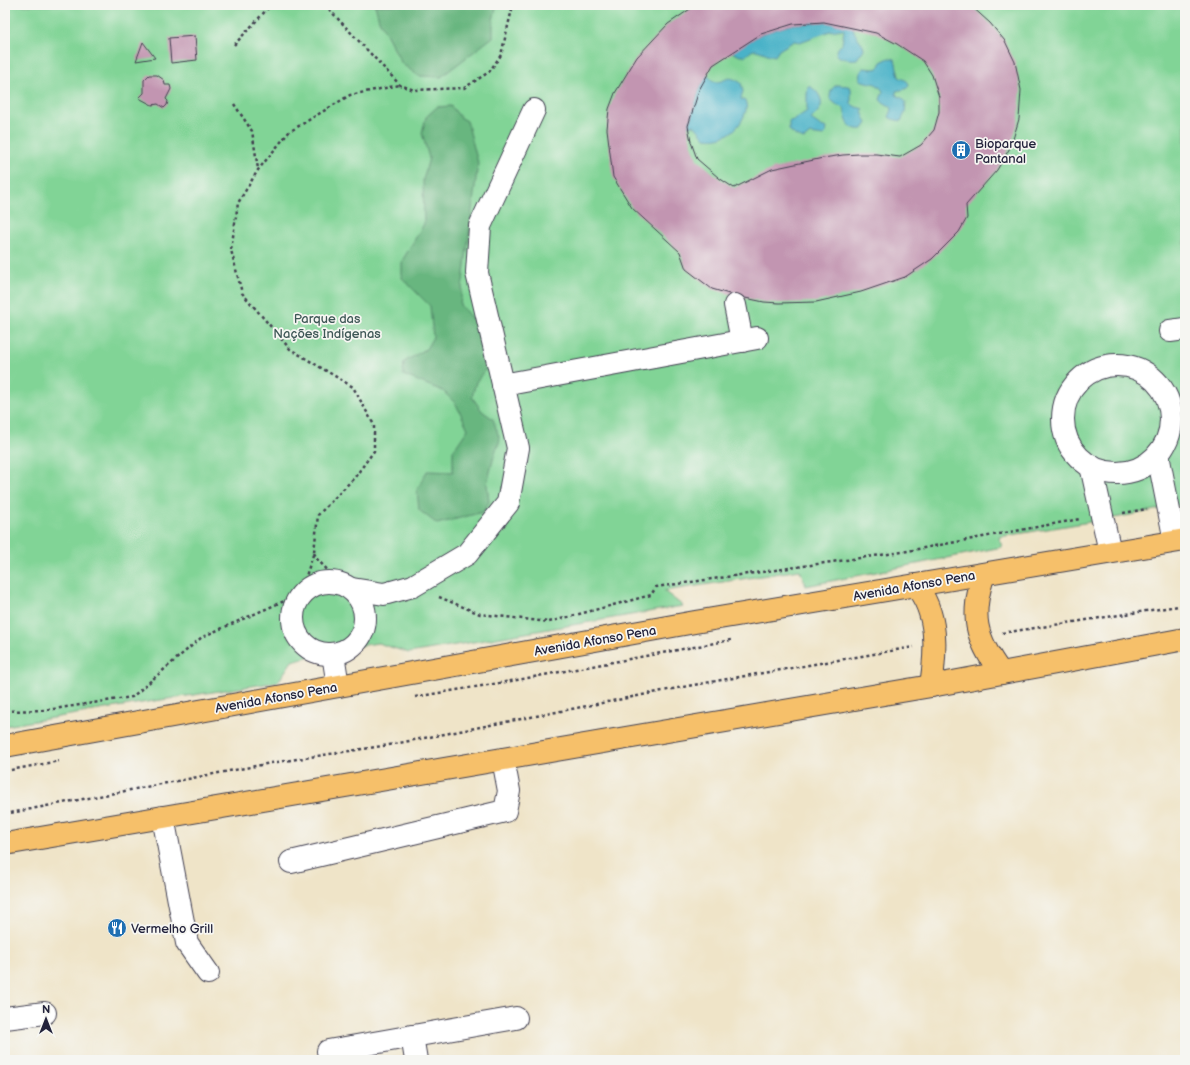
<svg xmlns="http://www.w3.org/2000/svg" width="1190" height="1065" viewBox="0 0 1190 1065" font-family="'Balsamiq Sans',sans-serif">
<rect width="100%" height="100%" fill="#f6f6f2"/>
<filter id="ink" filterUnits="userSpaceOnUse"><feTurbulence type="fractalNoise" baseFrequency=".025" numOctaves="2"/><feDisplacementMap in="SourceGraphic" scale="8" xChannelSelector="R" yChannelSelector="G"/><feConvolveMatrix kernelMatrix="1 2 1 2 8 2 1 2 1" color-interpolation-filters="sRGB"/></filter>
<filter id="wash" filterUnits="userSpaceOnUse"><feTurbulence type="fractalNoise" baseFrequency=".012" numOctaves="4" result="noise"/><feDisplacementMap in="SourceGraphic" scale="16" xChannelSelector="R" yChannelSelector="G"/><feGaussianBlur stdDeviation="0.9" result="paint"/><feColorMatrix in="noise" values="0 0 0 0 0 0 0 0 0 0 0 0 0 0 0 0 0 1.4 0 .05"/><feComposite in="paint" operator="in"/></filter>
<g filter="url(#wash)">
<rect width="100%" height="100%" fill="#efe4c8"/>
<path fill="#81d496" stroke="#527b68" d="M5,5h1180v499l-65,13 -121,20 3,10 -196,39 -6,-16 -136,21 19,15 -274,47 -31,-10 -44,7 -42,11 -14,21 -143,22 -130,22z"/>
<g fill="#68b67f" stroke="#456c5d">
<path d="M375,5h122l-4,15v17l-52,40 -22,-1 -17,-12 -23,-44z"/>
<path d="M451,106l9,11 7,4 11,42 -18,142 15,17 9,23 2,24 -10,13 -4,15 10,14 11,8 7,21 -6,16 -7,28 2,18 -6,10 -46,12 -18,-14 -2,-20 10,-19 26,1v-21l15,-22 -12,-25 -13,-13 -40,-16 1,-13 22,-13 7,-12 -3,-31 -28,-28v-17l22,-37 -1,-44 6,-22 -7,-25 4,-16 11,-10z"/>
</g>
<g fill="#49b2c8" stroke="#366a82">
<path d="M824,22l29,5c1,9 9,13 11,22l-7,10c-7,1 -14,0 -21,-4l2,-7 4,-4 2,-13 -1,-2 -13,2 -30,11 -6,-1 -15,9 -4,6c-8,-1 -14,-6 -21,-6 -4,1 -5,4 -8,5 -2,1 -4,1 -6,1l-8,-4 29,-18 32,-10z"/>
<path d="M889,58l6,1 4,18c5,3 10,3 10,9l-3,3 -10,2v4l6,3 4,4 -1,11 -4,8 -9,-2 -3,-2 3,-7 -1,-3 -11,-7 3,-9c-8,-11 -11,-6 -23,-11l1,-8 2,-4 11,1 4,-1 3,-6z"/>
<path d="M707,75l7,7c14,0 12,-9 27,1l2,8 -2,8 4,2c3,6 1,9 -1,15 -7,16 -22,25 -39,22l-11,-13 -6,1 11,-36z"/>
<path d="M837,85l11,1 3,2v16l5,3 8,2 -2,3 5,11 -4,6c-15,2 -17,-9 -19,-21l-7,-3 -7,-6c0,-7 1,-11 7,-14z"/>
<path d="M808,86c7,2 15,11 13,20 -1,4 -7,10 -10,13l10,7 6,2 -1,5 -3,3 -13,-2 -6,5 -8,-3 -7,-6v-9l5,-1 13,-9v-16z"/>
</g>
<g id="blocks">
<g fill="#c295b1" fill-rule="evenodd">
<path d="M696,5h274l20,18 15,18 10,21 6,28 -2,29 -8,27 -14,24 -31,35 1,13 -8,14 -27,27 -27,18 -44,15 -45,10 -37,1 -15,-1 -28,-6 -24,-7 -26,-20 -6,-17 -48,-44 -19,-31 -6,-48 2,-20 6,-16 22,-36 31,-33zM824,22l52,11 21,11 26,17 9,14 7,22v15l-5,18 -13,15 -21,12 -24,-3h-17l-16,1 -20,3 -51,11 -38,19 -15,-10 -22,-19 -6,-17 -3,-16 11,-36 14,-25 48,-31 32,-10z"/>
<path d="M195,36l2,24 -26,3 -2,-25z"/>
<path d="M143,42l12,16 -19,3z"/>
<path d="M149,75h8l7,5 1,5h5l1,4 -5,10 2,2 -1,4 -3,3 -6,-4 -6,1 -13,-7 5,-5v-13z"/>
</g>
</g>
</g>
<g filter="url(#ink)">
<use href="#blocks" fill-opacity="0" stroke="#413f50" stroke-width="1"/>
<g fill="none" stroke-linecap="round" stroke-linejoin="round">
<g stroke="#413f50" stroke-width="24">
<g id="minor">
<path d="M735,305l7,36"/>
<path d="M1170,331l15,-2"/>
<circle cx="1117" cy="419" r="54"/>
<path d="M503,385l254,-47"/>
<path d="M1158,455l17,86"/>
<path d="M1091,466l19,86"/>
<circle cx="329" cy="618" r="36"/>
<path d="M352,589l32,5 29,-8 54,-32 41,-51 10,-55 -41,-175 3,-47 54,-116"/>
<path d="M333,654l5,32"/>
<path d="M163,817l24,126 21,30"/>
<path d="M291,862l214,-51 4,-20 -6,-32"/>
<path d="M5,1018l40,-5"/>
<path d="M412,1036l4,24"/>
<path d="M328,1051l188,-33"/>
</g>
</g>
<g stroke="#413f50" stroke-width="24">
<g id="major">
<path d="M984,574c-14,41 -9,64 17,99"/>
<path d="M915,585c24,28 21,67 16,101"/>
<path d="M5,746l690,-124 490,-82"/>
<path d="M5,844l926,-158 254,-47"/>
</g>
</g>
<g stroke="#413f50" stroke-width="2.5" stroke-dasharray="3 3" stroke-linecap="butt">
<path d="M325,5l75,80 14,5 50,-2 25,-16 12,-17 12,-50"/>
<path d="M234,45l37,-40"/>
<path d="M234,104l18,27 6,38"/>
<path d="M1123,513l24,-4"/>
<path d="M314,553l3,6 18,19"/>
<path d="M439,597l41,17 69,8 102,-27 5,-8 246,-35 178,-33"/>
<path d="M1002,633l183,-28"/>
<path d="M415,697l102,-17 214,-40"/>
<path d="M5,711l42,-1 85,-13 70,-60 98,-43 14,-42 4,-37 37,-38 19,-26v-26l-21,-38 -63,-38 -48,-56 -11,-43 7,-47 20,-33 31,-38 61,-37 50,-10"/>
<path d="M5,771l54,-10"/>
<path d="M5,814l266,-51 118,-18 304,-60 221,-38"/>
</g>
<use href="#minor" stroke="#fff" stroke-width="22"/>
<use href="#major" stroke="#f6c06b" stroke-width="22"/>
</g>
</g>
<defs>
<g id="building-disc" transform="scale(1)"><circle r="9.5" fill="#1f6fb2" stroke="#f6f6f2"/><path d="M-4-6H4V6H1V3H-1V6H-4ZM-2.5-4.3h1.7v1.8h-1.7ZM.8-4.3h1.7v1.8H.8ZM-2.5-1h1.7V.8h-1.7ZM.8-1h1.7V.8H.8Z" fill="#fff"/></g>
<g id="restaurant-disc" transform="scale(1)"><circle r="9.5" fill="#1f6fb2" stroke="#f6f6f2"/><path d="M-5-6h1v4h1v-4h1v4h1v-4h1v5L-1.5 .5V6h-2V.5L-5-1ZM5-6V6H3V1.5H1.5Q1.5-4 5-6Z" fill="#fff"/></g>
</defs>
<g fill-rule="evenodd">
<use href="#building-disc" x="961" y="150"/>
<use href="#restaurant-disc" x="117" y="928"/>
</g>
<g text-anchor="middle" stroke-width="3.5" stroke-linejoin="round" paint-order="stroke">
<g font-size="13" fill="#22223b" stroke="#f6f6f2" text-anchor="start">
<text x="975" y="148">Bioparque<tspan x="975" dy="15">Pantanal</tspan></text>
<text x="131" y="933">Vermelho Grill</text>
</g>
<g font-size="13" fill="#3e5756" stroke="#f6f6f2">
<text x="327" y="323">Parque das<tspan x="327" dy="15">Nações Indígenas</tspan></text>
</g>
<g font-size="13" fill="#22223b" stroke="#f6f6f2">
<text transform="translate(914 585) rotate(-10)" y="5">Avenida Afonso Pena</text>
<text transform="translate(595 640) rotate(-10)" y="5">Avenida Afonso Pena</text>
<text transform="translate(276 697) rotate(-10)" y="5">Avenida Afonso Pena</text>
</g>
</g>
<rect width="1190" height="1065" fill="none" stroke="#f6f6f2" stroke-width="20"/>
<g transform="translate(46 1019)" stroke="#f6f6f2" stroke-width="3" paint-order="stroke">
<path d="M0-3L7 15L0 10L-7 15Z" fill="#22223b"/>
<text y="-6" font-size="11" font-weight="bold" text-anchor="middle" fill="#22223b">N</text>
</g>
</svg>
